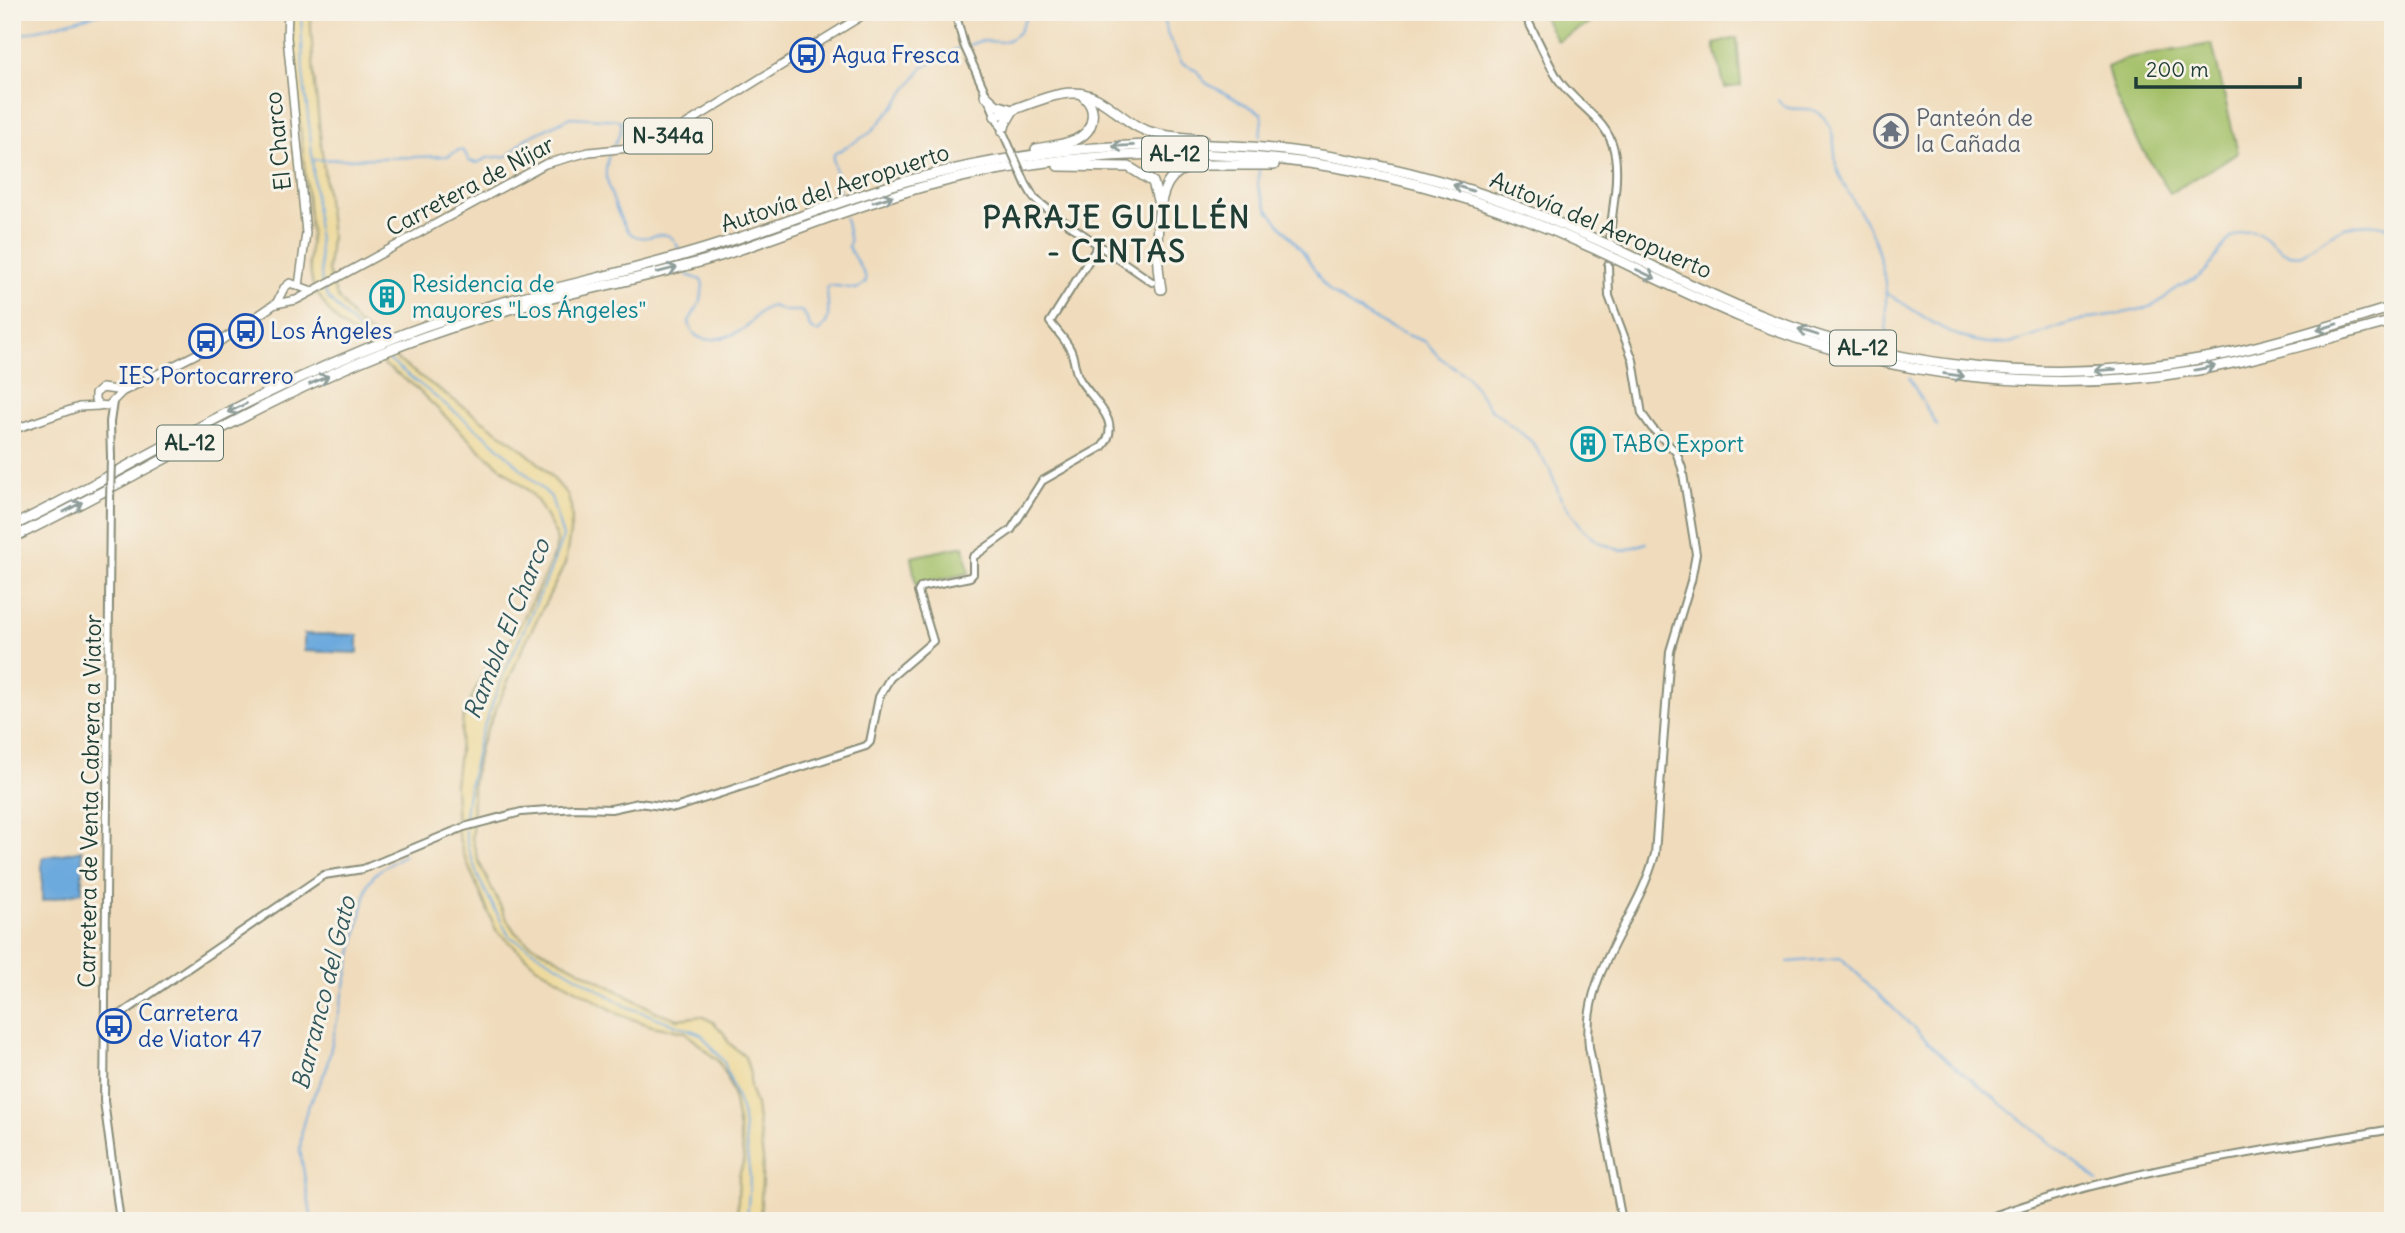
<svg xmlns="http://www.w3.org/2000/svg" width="2405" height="1233" viewBox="0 0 2405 1233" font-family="Delius,sans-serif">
<rect width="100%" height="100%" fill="#f7f3e8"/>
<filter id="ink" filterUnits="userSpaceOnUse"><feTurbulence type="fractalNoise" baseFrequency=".0143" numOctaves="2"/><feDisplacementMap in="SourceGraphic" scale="14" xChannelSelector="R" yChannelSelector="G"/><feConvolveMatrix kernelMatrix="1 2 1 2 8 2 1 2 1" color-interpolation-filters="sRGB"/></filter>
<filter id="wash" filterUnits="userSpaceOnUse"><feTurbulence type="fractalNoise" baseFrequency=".00686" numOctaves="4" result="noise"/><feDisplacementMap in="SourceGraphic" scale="28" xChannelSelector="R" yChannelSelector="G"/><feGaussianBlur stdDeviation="1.57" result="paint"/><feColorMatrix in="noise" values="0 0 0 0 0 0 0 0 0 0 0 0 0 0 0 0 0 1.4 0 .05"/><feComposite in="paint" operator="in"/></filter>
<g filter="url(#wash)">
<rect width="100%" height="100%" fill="#f0dcbc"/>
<g fill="#a3c067" stroke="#617e4e" stroke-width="2">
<path d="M1541,12h63l2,2 -49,27z"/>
<path d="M1737,38l4,48 -16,2 -11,-44z"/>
<path d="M2212,44l26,109 -68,40c-25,-40 -53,-80 -63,-126l21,-9z"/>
<path d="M964,546l5,27 -53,12 -5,-28z"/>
</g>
<path fill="#eeda9e" stroke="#868c69" stroke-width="2" d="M292,12h18l4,64 17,161 -3,34 9,25 21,28 20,15 18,20 121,86 25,21 25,28 4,13 1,13 -7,44 -41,81 -26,59 -18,42 -7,36 -1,56 6,22 27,56 10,16 12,10 130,70 21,7 24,-3 11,6 10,10 6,11 16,14 5,17v13l6,19 7,53 -3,62h-23l2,-45 5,-16 -11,-65 -6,-19 -9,-15 -33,-29 -33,-6 -31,-11 -85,-49 -40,-36 -33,-77 -6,-23 -2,-45 8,-68 23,-51 22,-23 14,-22 22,-44 11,-26 2,-9 -2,-9 -17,-31 -8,-10 -51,-43 -66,-64 -33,-23 -23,-26 -17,-12 -12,-14 -15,-24 -4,-22 2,-32 -19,-185z"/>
<g fill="#6ca9dd" stroke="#467388" stroke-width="2">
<path d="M304,634l54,1v18l-54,-2z"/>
<path d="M82,850v42l-40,9v-43z"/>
</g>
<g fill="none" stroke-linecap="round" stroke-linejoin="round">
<g stroke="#6ca9dd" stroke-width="2">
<path d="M301,12l2,60 8,71 11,142"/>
<path d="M1161,12l7,24 14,27 13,6 11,14 55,30 1,5 -2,19"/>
<path d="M12,37l93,-25"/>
<path d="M969,45l11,-4 23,1 9,-4 7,-6 10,-20"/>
<path d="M1778,100c12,19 34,-3 49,22 11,17 5,34 12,52 8,20 22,37 31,56 7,14 11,32 14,47 5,21 -2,43 5,64"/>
<path d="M609,155c-2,7 -4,13 -3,21 3,13 15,53 27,59 18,10 34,-15 46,14"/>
<path d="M314,160l134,-4 11,-6 5,1 5,10 8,2 10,-5 21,-2 17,-17 46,-22 49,3c4,9 -2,19 -7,26"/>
<path d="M1259,169l-1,18 10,23 36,43 18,29 8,9 23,17 39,21 34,13 13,15 28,19 23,32 42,34 18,28 11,29 22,30 9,8 9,6 21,8 24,-8"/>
<path d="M840,195l-7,-36 1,-5 36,-21 27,-30 25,-35 37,-20"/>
<path d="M687,275l14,5 2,4 -2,17 -12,20c4,28 35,18 51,10 13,-7 17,-22 32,-25l13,5h16l4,4 6,14 6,3c17,-9 10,-28 10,-43l2,-4 28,4 9,-7 -1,-7 -17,-28 2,-5 -5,-25"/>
<path d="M324,290l4,8 43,45"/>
<path d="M1886,293c30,17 55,40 90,48 43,10 64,-11 102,-20 24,-6 51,-7 74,-15 10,-4 17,-13 26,-19 6,-3 13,-6 19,-9 19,-11 23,-39 44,-45 29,-9 31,27 61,21 30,-21 52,-39 91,-25"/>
<path d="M385,357l107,84 59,56 12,40 -17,44 -42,92 -25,66 -12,60 -3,26"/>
<path d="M1909,378l28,48"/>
<path d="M465,830l3,18 11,31 30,57 119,71 73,27 23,28 18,50 8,65 -3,44"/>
<path d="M1788,962l53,-4 106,102 151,121"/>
<path d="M312,1221l-12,-71 2,-22 5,-19 19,-39 42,-187 9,-11 27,-17"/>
</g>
</g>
</g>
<g filter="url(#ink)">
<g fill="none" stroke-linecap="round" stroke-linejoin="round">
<path stroke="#c6bca1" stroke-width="6" stroke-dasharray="6 3" stroke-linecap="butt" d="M1608,265l2,-29"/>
<g stroke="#888c78" stroke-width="10">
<g id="tertiary">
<path d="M955,12l9,33 39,87"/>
<path d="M1523,12c13,22 22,46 35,67 17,26 49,39 56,71 6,25 -2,61 -4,86"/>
<path d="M1026,184l8,14 21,17 97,67"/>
<path d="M1608,265l1,31 24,64 9,54 10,14 24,24 6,16 14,86 -5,27 -21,70 -15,203c-18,68 -74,118 -66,193l33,174"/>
<path d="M111,457l-1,-35 3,-20"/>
<path d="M110,502l-6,599 16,120"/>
<path d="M105,1016h11l8,-4 200,-137 39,-6 101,-42 57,-15 54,-4 36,1 28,-6 36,5 191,-62 4,-4 9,-45 11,-19 43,-37 -15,-49 3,-5 49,-10 3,-3v-17l38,-27 31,-49 60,-34c22,-25 -9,-46 -22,-67 -6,-9 -5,-22 -10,-31 -5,-10 -14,-19 -20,-27l48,-76"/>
<path d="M1980,1221c133,-50 274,-69 413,-92"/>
</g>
</g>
<g stroke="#888c78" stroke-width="10">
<path id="secondary" d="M288,12l-1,25 19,196 -7,53"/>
</g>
<g stroke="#888c78" stroke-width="10">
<g id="primary">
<path d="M276,304l8,-16 6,-5 22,8"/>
<path d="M130,387l-14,3 -14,-2 -7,6v6l4,5 9,1 14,-14 94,-48 59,-40 21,-4 17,-9 232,-127 44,-12 50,-5 28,-11 201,-124"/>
<path d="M12,430l67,-23 20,-1"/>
</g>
</g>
<g stroke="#888c78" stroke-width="12">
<g id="motorway">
<path d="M985,95l11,10 16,5"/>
<path d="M995,116c23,-7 55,-23 78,-23 27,-1 45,24 67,35 19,9 43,9 63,12"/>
<path d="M1003,132l2,-8 7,-12"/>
<path d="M1036,149c20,-4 53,-5 56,-30 2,-11 -3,-18 -11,-25"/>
<path d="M1058,166l71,1 24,15 6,22"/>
<path d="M1161,289c-5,-27 -7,-82 7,-106 6,-10 16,-15 27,-18h79"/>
<path d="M12,526c72,-34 140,-75 211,-111 60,-31 121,-58 183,-82 104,-39 210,-55 314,-89 64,-20 126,-46 190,-64 122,-32 248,-43 374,-30 104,12 205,41 300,84 62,27 120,60 183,84 141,54 296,67 444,39 62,-12 122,-32 182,-50"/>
<path d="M12,538c129,-62 249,-139 382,-190 39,-15 79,-28 119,-40 69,-19 139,-31 207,-52 68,-22 133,-50 202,-69 124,-34 258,-41 386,-24 99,13 196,44 287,86 49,23 97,48 148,69 142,59 303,78 455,52 66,-12 130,-32 195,-49"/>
</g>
</g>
<use href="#tertiary" stroke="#fff" stroke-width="6"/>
<use href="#secondary" stroke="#fff" stroke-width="7"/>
<use href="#primary" stroke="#fff" stroke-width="7"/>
<use href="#motorway" stroke="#fff" stroke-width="9"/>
<g stroke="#888c78" stroke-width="10" stroke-linecap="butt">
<g id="tertiary-bridge">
<path d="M1003,132l23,52"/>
<path d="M110,502l1,-45"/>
</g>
</g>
<use href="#tertiary-bridge" stroke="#fff" stroke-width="6"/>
</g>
<defs><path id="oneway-shaft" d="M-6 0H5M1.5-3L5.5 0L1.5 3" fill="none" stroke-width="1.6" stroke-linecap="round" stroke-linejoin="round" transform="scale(1.75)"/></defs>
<g stroke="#8f9e9a">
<use href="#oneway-shaft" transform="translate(1123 146) rotate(177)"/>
<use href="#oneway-shaft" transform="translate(1463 188) rotate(-163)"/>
<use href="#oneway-shaft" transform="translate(883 199) rotate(-17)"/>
<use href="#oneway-shaft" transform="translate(667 270) rotate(-15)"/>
<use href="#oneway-shaft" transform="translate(1646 274) rotate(25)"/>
<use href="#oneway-shaft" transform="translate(2327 327) rotate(163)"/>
<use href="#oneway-shaft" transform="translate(1808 332) rotate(-162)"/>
<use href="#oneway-shaft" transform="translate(2205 368) rotate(-11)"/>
<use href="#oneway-shaft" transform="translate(2105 370) rotate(176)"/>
<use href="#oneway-shaft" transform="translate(1954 375) rotate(8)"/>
<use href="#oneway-shaft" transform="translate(319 380) rotate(-24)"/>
<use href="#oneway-shaft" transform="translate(237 408) rotate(155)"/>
<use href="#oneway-shaft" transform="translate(73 507) rotate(-28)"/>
</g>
</g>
<defs>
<g id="bus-ring" transform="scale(1.75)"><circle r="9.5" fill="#f7f3e8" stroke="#1a4fb4" stroke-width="1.5"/><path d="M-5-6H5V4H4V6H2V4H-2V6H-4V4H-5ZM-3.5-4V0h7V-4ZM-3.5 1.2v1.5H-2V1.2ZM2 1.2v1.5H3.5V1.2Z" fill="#1a4fb4"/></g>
<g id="temple-ring" transform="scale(1.75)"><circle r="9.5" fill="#f7f3e8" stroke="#6b7280" stroke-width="1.5"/><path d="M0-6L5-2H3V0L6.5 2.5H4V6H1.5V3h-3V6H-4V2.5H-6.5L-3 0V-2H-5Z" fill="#6b7280"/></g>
<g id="building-ring" transform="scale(1.75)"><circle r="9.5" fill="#f7f3e8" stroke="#0f9aa8" stroke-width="1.5"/><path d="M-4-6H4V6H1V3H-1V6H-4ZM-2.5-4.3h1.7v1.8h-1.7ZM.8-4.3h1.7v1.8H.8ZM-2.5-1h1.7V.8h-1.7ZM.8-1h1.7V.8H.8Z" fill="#0f9aa8"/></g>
</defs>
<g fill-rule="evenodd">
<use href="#bus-ring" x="807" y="55"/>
<use href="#temple-ring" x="1891" y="131"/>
<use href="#building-ring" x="387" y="297"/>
<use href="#bus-ring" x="246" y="331"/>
<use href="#bus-ring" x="206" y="341"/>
<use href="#building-ring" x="1588" y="444"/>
<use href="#bus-ring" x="114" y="1026"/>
</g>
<g text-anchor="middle" stroke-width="6" stroke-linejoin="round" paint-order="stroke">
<g fill="#f7f3e8" stroke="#60746a" stroke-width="2">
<rect x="624" y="118.5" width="88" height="35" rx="5"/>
<rect x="1142" y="136.5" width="66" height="35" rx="5"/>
<rect x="1830" y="330.5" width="66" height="35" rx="5"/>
<rect x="157" y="425.5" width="66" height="35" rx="5"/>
</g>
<g font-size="21" font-weight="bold" fill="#1f3d34">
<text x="668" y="143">N-344a</text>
<text x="1175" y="161">AL-12</text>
<text x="1863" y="355">AL-12</text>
<text x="190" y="450">AL-12</text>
</g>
<g font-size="23" fill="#164399" stroke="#f7f3e8" text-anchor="start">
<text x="832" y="63">Agua Fresca</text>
<text x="270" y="339">Los Ángeles</text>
<text x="206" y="384" text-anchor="middle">IES Portocarrero</text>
<text x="138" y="1021">Carretera<tspan x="138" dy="26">de Viator 47</tspan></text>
</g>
<g font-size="23" fill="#5b616d" stroke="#f7f3e8" text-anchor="start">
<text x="1916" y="126">Panteón de<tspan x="1916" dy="26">la Cañada</tspan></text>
</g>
<g font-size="23" fill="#1f3d34" stroke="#f7f3e8">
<text transform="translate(278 141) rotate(-96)" y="8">El Charco</text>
<text transform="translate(470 186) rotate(-28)" y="8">Carretera de Níjar</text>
<text transform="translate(835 188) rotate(-18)" y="8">Autovía del Aeropuerto</text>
<text transform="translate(1601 225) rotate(23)" y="8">Autovía del Aeropuerto</text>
<text transform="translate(90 801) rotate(-89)" y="8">Carretera de Venta Cabrera a Viator</text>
</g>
<g font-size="23" fill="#0d838f" stroke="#f7f3e8" text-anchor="start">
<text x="412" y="292">Residencia de<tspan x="412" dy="26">mayores "Los Ángeles"</tspan></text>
<text x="1612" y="452">TABO Export</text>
</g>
<g font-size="24" font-style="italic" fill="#32585e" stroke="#f7f3e8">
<text transform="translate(507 629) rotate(-68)" y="8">Rambla El Charco</text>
<text transform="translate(324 993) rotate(-76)" y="8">Barranco del Gato</text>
</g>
<g font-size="30" font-weight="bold" letter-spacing="2" fill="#1f3d34" stroke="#f7f3e8">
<text x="1117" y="228">PARAJE GUILLÉN<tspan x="1117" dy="34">- CINTAS</tspan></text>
</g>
</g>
<rect width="2405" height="1233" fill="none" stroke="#f7f3e8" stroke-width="42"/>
<path d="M2136 77v10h164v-10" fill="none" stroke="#1f3d34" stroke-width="3.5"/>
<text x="2146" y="77" font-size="21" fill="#1f3d34" stroke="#f7f3e8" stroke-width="5" paint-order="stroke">200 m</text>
</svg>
